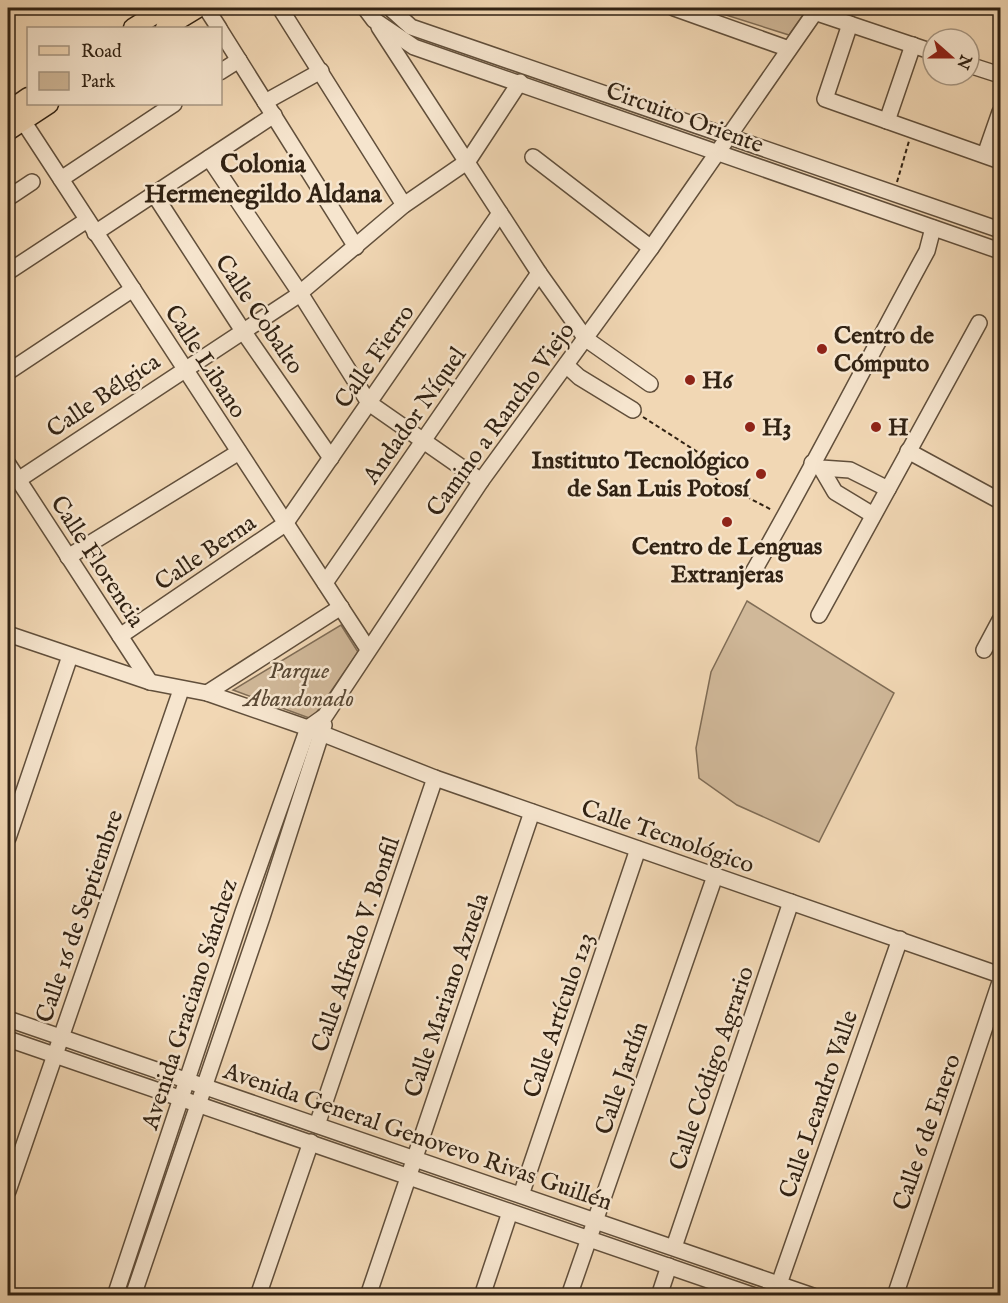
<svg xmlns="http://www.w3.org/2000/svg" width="1008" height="1303" viewBox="0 0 1008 1303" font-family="'IM FELL English',serif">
<rect width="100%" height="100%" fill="#f1d7b4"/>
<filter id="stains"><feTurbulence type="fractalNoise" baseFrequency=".00333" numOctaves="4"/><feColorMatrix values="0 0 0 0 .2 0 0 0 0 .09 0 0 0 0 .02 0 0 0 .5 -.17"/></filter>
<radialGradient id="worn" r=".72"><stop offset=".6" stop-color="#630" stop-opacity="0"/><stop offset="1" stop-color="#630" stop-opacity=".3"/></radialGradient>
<g fill="#d0b899" stroke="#806d56" stroke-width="1.5">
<path d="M704,8h104l-19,27z"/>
<path d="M747,601l147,92 -75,149 -82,-37 -38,-27 -3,-30 15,-76z"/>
<path d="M341,625l17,27 -46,67 -79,-29z"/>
</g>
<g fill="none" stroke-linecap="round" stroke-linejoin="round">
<g stroke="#614f3b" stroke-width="18">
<g id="minor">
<path d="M206,8l13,20"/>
<path d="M280,8l124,197"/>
<path d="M365,8l9,12 40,27 586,204"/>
<path d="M390,8l21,19 589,203"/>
<path d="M674,8l115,41"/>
<path d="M814,12l119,40"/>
<path d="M850,24l-25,75 175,62"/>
<path d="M379,27l160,246 47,66 64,45"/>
<path d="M220,30l136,217"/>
<path d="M969,65l31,10"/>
<path d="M220,72l19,-12"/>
<path d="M8,98l360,551"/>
<path d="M265,102l56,-31"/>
<path d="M887,121l26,-76"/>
<path d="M985,155l15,-43"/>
<path d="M533,157l118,91"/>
<path d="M209,158l91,135 69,110 112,78"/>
<path d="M61,179l113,-75"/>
<path d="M154,194l89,137 88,127"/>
<path d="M8,198l24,-16"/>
<path d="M95,233l179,-118"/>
<path d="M8,272l79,-52"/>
<path d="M566,365l13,12 54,33"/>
<path d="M8,372l125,-83"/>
<path d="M908,451l92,50"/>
<path d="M812,463l9,5 29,2 38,19"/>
<path d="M8,464l142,218"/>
<path d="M821,468l14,24 38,23"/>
<path d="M18,480l276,-182 110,-93 64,-44 52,-79"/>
<path d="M68,557l171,-105"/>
<path d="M752,574c61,-106 116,-215 175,-323l6,-23"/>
<path d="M325,583l214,-310"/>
<path d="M819,615l160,-292"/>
<path d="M8,634l142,48 57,11 101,35 127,50 565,197"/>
<path d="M120,636l165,-112 215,-311"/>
<path d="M984,650l16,-30"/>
<path d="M207,693l134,-86"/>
<path d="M8,838l62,-182"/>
<path d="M8,1019l805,277"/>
<path d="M8,1039l747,257"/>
<path d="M317,1125l118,-347"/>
<path d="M8,1191l173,-501"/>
<path d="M521,1195l117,-346"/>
<path d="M674,1247l117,-345"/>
<path d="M779,1284l121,-345"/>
<path d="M115,1296l128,-384 65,-184 17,-12 156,-235 170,-233 167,-240"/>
<path d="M133,1296l129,-379 62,-192"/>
<path d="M258,1296l53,-154"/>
<path d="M368,1296l164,-484"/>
<path d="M482,1296l28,-84"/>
<path d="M569,1296l146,-420"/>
<path d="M659,1296l10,-30"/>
<path d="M895,1296l105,-314"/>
</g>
</g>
<g stroke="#312213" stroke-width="21">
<g id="major">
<path d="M133,28l32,-20"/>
<path d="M165,28l33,-20"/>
<path d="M8,111l20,-14"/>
<path d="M8,131l41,-27"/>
</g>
</g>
<g stroke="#312213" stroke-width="2" stroke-dasharray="4.5 3" stroke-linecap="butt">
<path d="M897,182l12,-41"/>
<path d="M643,417l67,43 3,15 7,8 52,27"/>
</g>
<use href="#minor" stroke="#f6e5ce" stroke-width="15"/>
<use href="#major" stroke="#f1d7b4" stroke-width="18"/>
</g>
<g fill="#8f2418" stroke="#f6e5ce" stroke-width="2">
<circle cx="822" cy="349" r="6"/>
<circle cx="690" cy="380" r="6"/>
<circle cx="750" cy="427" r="6"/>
<circle cx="876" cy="427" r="6"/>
<circle cx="761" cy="474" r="6"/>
<circle cx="727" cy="522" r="6"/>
</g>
<g text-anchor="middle" stroke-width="5" stroke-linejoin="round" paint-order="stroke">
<g font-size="24" fill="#312213" stroke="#f6e5ce">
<text transform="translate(685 117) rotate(20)" y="8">Circuito Oriente</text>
<text transform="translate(260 314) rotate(56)" y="8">Calle Cobalto</text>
<text transform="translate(374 356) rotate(-55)" y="8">Calle Fierro</text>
<text transform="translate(206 361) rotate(57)" y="8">Calle Libano</text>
<text transform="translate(103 395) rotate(-34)" y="8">Calle Bélgica</text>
<text transform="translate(414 415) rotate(-55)" y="8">Andador Níquel</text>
<text transform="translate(500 419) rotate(-54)" y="8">Camino a Rancho Viejo</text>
<text transform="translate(205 552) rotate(-34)" y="8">Calle Berna</text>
<text transform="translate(98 561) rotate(57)" y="8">Calle Florencia</text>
<text transform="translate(668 836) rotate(19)" y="8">Calle Tecnológico</text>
<text transform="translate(79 916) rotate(-71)" y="8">Calle 16 de Septiembre</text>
<text transform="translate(355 944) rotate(-71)" y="8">Calle Alfredo V. Bonfil</text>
<text transform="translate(446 995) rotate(-71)" y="8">Calle Mariano Azuela</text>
<text transform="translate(189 1004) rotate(-72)" y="8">Avenida Graciano Sánchez</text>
<text transform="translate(558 1015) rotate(-71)" y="8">Calle Artículo 123</text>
<text transform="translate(711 1068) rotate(-71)" y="8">Calle Código Agrario</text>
<text transform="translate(621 1078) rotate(-71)" y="8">Calle Jardín</text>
<text transform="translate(818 1104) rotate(-71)" y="8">Calle Leandro Valle</text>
<text transform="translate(926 1132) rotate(-71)" y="8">Calle 6 de Enero</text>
<text transform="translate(418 1136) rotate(19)" y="8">Avenida General Genovevo Rivas Guillén</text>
</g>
<g font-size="24" font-weight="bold" fill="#312213" stroke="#f6e5ce" text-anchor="start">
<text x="834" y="343">Centro de<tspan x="834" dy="28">Cómputo</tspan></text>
<text x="702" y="388">H6</text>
<text x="762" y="435">H3</text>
<text x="888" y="435">H</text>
<text x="749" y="468" text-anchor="end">Instituto Tecnológico<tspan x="749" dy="28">de San Luis Potosí</tspan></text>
<text x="727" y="554" text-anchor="middle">Centro de Lenguas<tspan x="727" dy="28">Extranjeras</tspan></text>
</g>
<g font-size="24" font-style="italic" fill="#594834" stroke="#f6e5ce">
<text x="299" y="678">Parque<tspan x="299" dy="28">Abandonado</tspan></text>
</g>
<g font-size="26" font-weight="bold" fill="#312213" stroke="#f6e5ce">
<text x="263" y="172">Colonia<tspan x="263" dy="30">Hermenegildo Aldana</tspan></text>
</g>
</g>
<rect width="1008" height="1303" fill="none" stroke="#f1d7b4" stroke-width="30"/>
<rect x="9" y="9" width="990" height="1285" fill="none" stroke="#312213" stroke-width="3"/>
<rect x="15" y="15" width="978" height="1273" fill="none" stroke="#312213" stroke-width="1.5"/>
<rect x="27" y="27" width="195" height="78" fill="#f6e5ce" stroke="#a79783" stroke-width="1.5"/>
<rect x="39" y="46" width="30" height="9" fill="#f1d7b4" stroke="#a79783" stroke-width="1.5"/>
<text x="81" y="57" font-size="18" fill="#312213">Road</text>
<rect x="39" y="72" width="30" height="18" fill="#d0b899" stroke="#a79783" stroke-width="1.5"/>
<text x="81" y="87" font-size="18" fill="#312213">Park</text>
<g transform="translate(951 57) rotate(111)"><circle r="28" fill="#f6e5ce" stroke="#a79783" stroke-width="1.5"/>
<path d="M0-4.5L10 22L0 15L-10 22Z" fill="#8f2418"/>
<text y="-9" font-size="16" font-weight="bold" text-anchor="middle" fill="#312213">N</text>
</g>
<rect width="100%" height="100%" filter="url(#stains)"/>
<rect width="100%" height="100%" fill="url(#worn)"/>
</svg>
